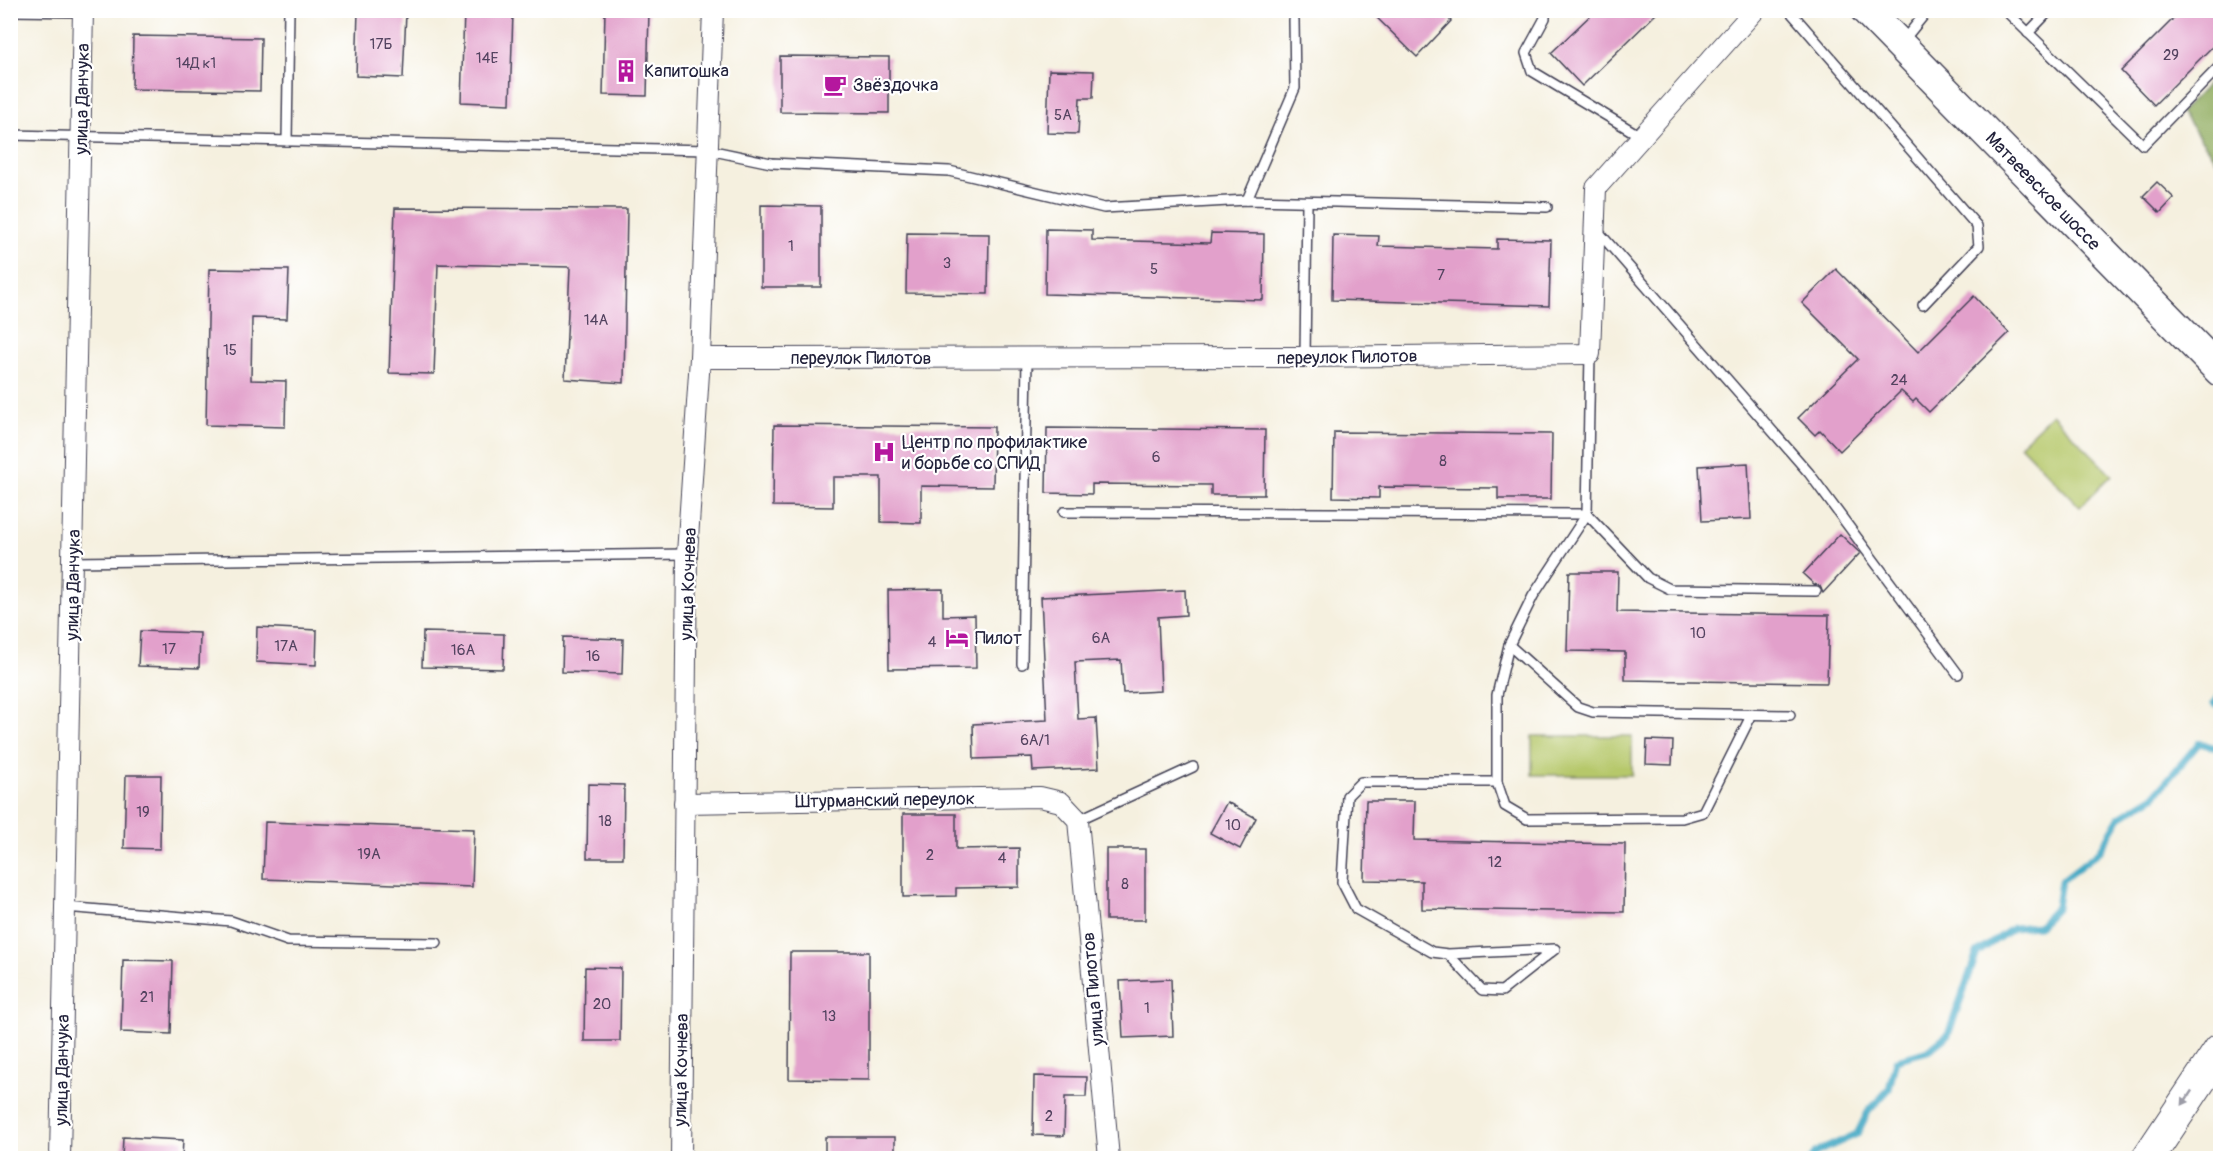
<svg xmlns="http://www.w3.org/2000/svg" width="2231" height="1169" viewBox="0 0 2231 1169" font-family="Pangolin,sans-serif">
<rect width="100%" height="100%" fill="#fff"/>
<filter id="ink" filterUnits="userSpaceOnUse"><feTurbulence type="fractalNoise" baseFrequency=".0167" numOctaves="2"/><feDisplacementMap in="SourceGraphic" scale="12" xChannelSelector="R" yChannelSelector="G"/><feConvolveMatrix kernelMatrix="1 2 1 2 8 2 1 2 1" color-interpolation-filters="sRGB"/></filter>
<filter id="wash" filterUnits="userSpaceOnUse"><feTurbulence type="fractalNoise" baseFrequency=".008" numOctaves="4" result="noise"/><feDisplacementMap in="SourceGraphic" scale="24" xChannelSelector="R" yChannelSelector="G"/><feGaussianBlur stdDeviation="1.35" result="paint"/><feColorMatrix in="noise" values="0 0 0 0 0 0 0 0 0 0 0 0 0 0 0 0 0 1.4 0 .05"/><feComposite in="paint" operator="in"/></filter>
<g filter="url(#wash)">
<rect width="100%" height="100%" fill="#f5f0df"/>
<g fill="#b6c86b" stroke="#6c7553" stroke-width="1.5">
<path d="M2052,414l60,61 -32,32 -60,-62z"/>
<rect x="1532" y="736" width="100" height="39"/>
</g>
<path fill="#90ac5f" stroke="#59674d" stroke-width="1.5" d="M2220,72v94l-39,-54z"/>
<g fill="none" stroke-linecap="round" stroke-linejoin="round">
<g stroke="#44a9c4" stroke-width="7">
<path d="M2220,693l-6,11 6,2"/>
<path d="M1812,1158l3,-5 42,-19 11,-22 21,-23 7,-29 32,-9 20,-16 29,-82 36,-25 26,-2 18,-19 4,-26 39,-30 20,-34 34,-21 45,-53 21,6"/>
</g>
</g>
<g id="blocks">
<g fill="#e2a0cb">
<path d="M605,10h44l-2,86 -44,-1z"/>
<path d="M1369,10h71l11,11 -34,36z"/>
<path d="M1596,10h64l-78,76 -31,-33z"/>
<path d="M2182,10h38v29l-66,66 -33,-34z"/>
<path d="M358,11l48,2 -3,65 -47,-2z"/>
<path d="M464,12l49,1 -3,91 -49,-2z"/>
<path d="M133,36l128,2 -1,53 -128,-2z"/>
<path d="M780,56l109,1v56l-109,-1z"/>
<path d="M1049,70l45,1 -1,27h-13l-2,36 -31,-1z"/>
<path d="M2157,182l17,16 -14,15 -17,-17z"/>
<path d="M761,205l60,1v81h-60z"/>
<path d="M395,208l232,1 -3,174 -59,-4 5,-112 -132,-3 -4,110 -45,-1z"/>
<path d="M1046,229l46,1v10l118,3 1,-10 53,1 -1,66 -218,-6z"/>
<path d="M907,233l82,1 -1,60 -82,-1z"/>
<path d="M1333,235l46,1 -1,10 119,3v-10l54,1 -2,66 -217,-6z"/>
<path d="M209,269l80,1 -2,49 -35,-1 -1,62 35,1 -1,46 -79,-2z"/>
<path d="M1836,269l82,83 56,-56 35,37 -80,79 -13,-13 -3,3 -12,-11 -61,60 -20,-21 -5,5 -17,-17 60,-59 -56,-56z"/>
<path d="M774,425l220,2 -1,60 -72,-1v37l-40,-1v-45h-48v30l-60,-1z"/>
<path d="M1047,428l218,2 -1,65h-53v-10l-119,-1v10l-46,-1z"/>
<path d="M1334,432l218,2 -1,65h-53v-11l-119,-1v11l-46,-1z"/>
<path d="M1748,463l3,56 -49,2 -3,-55z"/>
<path d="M1840,534l20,19 -37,40 -3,-7 -6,-2 -11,-10z"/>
<path d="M1569,572h49l-1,40 212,3 -2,68 -202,-3v-28l-58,-1z"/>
<path d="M943,589v27l32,-1 1,53 -87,1 -1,-79z"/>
<path d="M1185,590l1,25 -28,2 3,74 -38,2 -2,-33 -46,2 3,57 18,-1 3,50 -66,3 -1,-14 -58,2 -1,-35 74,-4 -6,-123z"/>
<path d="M257,627l60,3 -1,35 -60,-3z"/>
<path d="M140,631l60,2 -1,35 -61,-2z"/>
<path d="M423,632l81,2 -1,35 -81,-2z"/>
<path d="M563,637l60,2 -1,35 -60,-2z"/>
<path d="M1647,740l26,1 -1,24 -26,-1z"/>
<path d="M126,775h35l-1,74 -36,-1z"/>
<path d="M588,784l36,1 -1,73h-36z"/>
<path d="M1366,801h49l-1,39 211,4 -1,68 -202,-3v-28l-58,-1z"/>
<path d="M1227,802l29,16 -16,31 -30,-16z"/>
<path d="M903,814h53v35l63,-1v39l-63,1v8l-53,1z"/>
<path d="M265,822l209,7 -2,58 -209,-8z"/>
<rect x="1106" y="849" width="39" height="71"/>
<path d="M790,952h79v128l-80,-1z"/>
<path d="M123,960l50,1 -2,73 -50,-2z"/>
<path d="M585,967l36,1 -1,73h-36z"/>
<path d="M1171,979l2,57 -50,2 -3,-57z"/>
<path d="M1034,1076l53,1 -1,20h-21l-1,39 -31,-1z"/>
<path d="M123,1137l60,3 -1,18h-60z"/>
<rect x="825" y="1137" width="70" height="21"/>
</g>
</g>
</g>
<g filter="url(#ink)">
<use href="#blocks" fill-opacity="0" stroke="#424154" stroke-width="1.5"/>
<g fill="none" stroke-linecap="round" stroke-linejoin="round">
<g stroke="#424154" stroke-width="12">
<g id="service">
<path d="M1545,10v8l-19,35 6,18 110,66"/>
<path d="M1789,10l188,216 2,20 -56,59"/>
<path d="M2005,10l138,135 77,-79"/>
<path d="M10,11l73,1"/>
<path d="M2028,33l22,-23"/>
<path d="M1903,41l25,-31"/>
<path d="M10,135l699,15 62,13 178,8 155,37 143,-8 300,7"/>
<path d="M287,141l2,-131"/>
<path d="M1247,200l48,-112 -1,-68"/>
<path d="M1596,229l213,244 149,201"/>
<path d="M1305,357l2,-154"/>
<path d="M1064,512l523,2 3,-160"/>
<path d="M73,562l614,-8"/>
<path d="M1509,645l69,62 15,5 197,3"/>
<path d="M1022,664l5,-306"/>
<path d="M1752,714l-49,98 -21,6 -155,1 -22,-13 -8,-24v-87l12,-50 24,-49 54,-82 61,64 22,11 146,2"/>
<path d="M1078,820l115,-53"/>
<path d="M65,907l166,14 57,20 149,2"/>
<path d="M1448,954l34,36 20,1 53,-42 -107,5 -16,-2 -76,-43 -14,-27 5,-86 14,-14h136"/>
</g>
</g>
<g stroke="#424154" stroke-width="22">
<g id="minor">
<path d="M700,358l605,-1 285,-3 6,-166 159,-178"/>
<path d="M684,803l356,-6 21,5 17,18 31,338"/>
<path d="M60,1158l23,-1148"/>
<path d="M681,1158l6,-604 13,-196 13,-348"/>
</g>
</g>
<g stroke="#424154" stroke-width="33">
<path id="primary" d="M1866,10l354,361"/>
</g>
<g stroke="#424154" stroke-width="34">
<path id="trunk" d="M2148,1158l72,-108"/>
</g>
<use href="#service" stroke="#fff" stroke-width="9"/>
<use href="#minor" stroke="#fff" stroke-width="20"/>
<use href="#primary" stroke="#fff" stroke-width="30"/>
<use href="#trunk" stroke="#fff" stroke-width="32"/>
</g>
<defs><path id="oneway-solid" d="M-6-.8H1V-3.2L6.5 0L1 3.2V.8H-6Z" transform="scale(1.5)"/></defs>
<use fill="#9c9ca7" href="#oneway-solid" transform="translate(2187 1098) rotate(124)"/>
</g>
<defs>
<g id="building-bare" transform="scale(1.8)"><path d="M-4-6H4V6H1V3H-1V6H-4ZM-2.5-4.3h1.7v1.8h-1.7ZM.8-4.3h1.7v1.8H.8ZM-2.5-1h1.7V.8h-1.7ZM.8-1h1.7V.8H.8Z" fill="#b5179e" stroke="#fff" stroke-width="2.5" paint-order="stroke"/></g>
<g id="cafe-bare" transform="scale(1.8)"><path d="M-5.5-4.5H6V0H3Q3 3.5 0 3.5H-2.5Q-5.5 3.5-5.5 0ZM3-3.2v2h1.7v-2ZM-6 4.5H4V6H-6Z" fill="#b5179e" stroke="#fff" stroke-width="2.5" paint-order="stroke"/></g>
<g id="hospital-bare" transform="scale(1.8)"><path d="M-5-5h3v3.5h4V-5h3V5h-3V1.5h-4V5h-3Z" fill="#b5179e" stroke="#fff" stroke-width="2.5" paint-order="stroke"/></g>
<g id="hotel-bare" transform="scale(1.8)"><path d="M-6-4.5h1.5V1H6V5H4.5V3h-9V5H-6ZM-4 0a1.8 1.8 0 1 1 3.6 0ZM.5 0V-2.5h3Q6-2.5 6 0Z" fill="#b5179e" stroke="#fff" stroke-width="2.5" paint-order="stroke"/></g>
</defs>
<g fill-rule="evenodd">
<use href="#building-bare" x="626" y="71"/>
<use href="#cafe-bare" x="835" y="85"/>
<use href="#hospital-bare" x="884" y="452"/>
<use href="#hotel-bare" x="957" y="638"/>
</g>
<g text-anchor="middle" stroke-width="4.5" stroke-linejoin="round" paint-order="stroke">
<g font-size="15" fill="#52425f">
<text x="381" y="49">17Б</text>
<text x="2171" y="60">29</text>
<text x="487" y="63">14Е</text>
<text x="196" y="68">14Д к1</text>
<text x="1063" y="120">5А</text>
<text x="791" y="251">1</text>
<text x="947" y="268">3</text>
<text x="1154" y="274">5</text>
<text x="1441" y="280">7</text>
<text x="596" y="325">14А</text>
<text x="230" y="355">15</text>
<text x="1899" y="385">24</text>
<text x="1156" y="462">6</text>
<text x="1443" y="466">8</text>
<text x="1698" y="638">10</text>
<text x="1101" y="643">6А</text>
<text x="932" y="647">4</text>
<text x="286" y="651">17А</text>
<text x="169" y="654">17</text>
<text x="463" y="655">16А</text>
<text x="593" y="661">16</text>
<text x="1035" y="745">6А/1</text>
<text x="143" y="817">19</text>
<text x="605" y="826">18</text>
<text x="1233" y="830">10</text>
<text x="369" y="859">19А</text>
<text x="930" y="860">2</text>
<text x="1002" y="863">4</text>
<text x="1495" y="867">12</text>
<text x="1125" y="889">8</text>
<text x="147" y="1002">21</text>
<text x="602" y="1009">20</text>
<text x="1147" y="1013">1</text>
<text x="829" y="1021">13</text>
<text x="1049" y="1121">2</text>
</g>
<g font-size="18" fill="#22223b" stroke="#fff" text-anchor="start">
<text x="644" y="77">Капитошка</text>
<text x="853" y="91">Звёздочка</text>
<text x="902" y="448">Центр по профилактике<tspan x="902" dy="21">и борьбе со СПИД</tspan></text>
<text x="975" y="644">Пилот</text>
</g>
<g font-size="18" fill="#22223b" stroke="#fff">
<text transform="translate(82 99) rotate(-89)" y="6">улица Данчука</text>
<text transform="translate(2043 191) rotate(46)" y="6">Матвеевское шоссе</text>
<text transform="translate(1347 357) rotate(-1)" y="6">переулок Пилотов</text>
<text x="861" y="364">переулок Пилотов</text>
<text transform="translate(688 584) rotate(-88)" y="6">улица Кочнева</text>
<text transform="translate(73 585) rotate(-89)" y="6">улица Данчука</text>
<text transform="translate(885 800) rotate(-1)" y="6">Штурманский переулок</text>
<text transform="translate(1093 989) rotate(-95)" y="6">улица Пилотов</text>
<text transform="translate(62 1070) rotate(-89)" y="6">улица Данчука</text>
<text transform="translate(681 1070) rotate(-89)" y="6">улица Кочнева</text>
</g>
</g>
<rect width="2231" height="1169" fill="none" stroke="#fff" stroke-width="36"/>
</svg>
